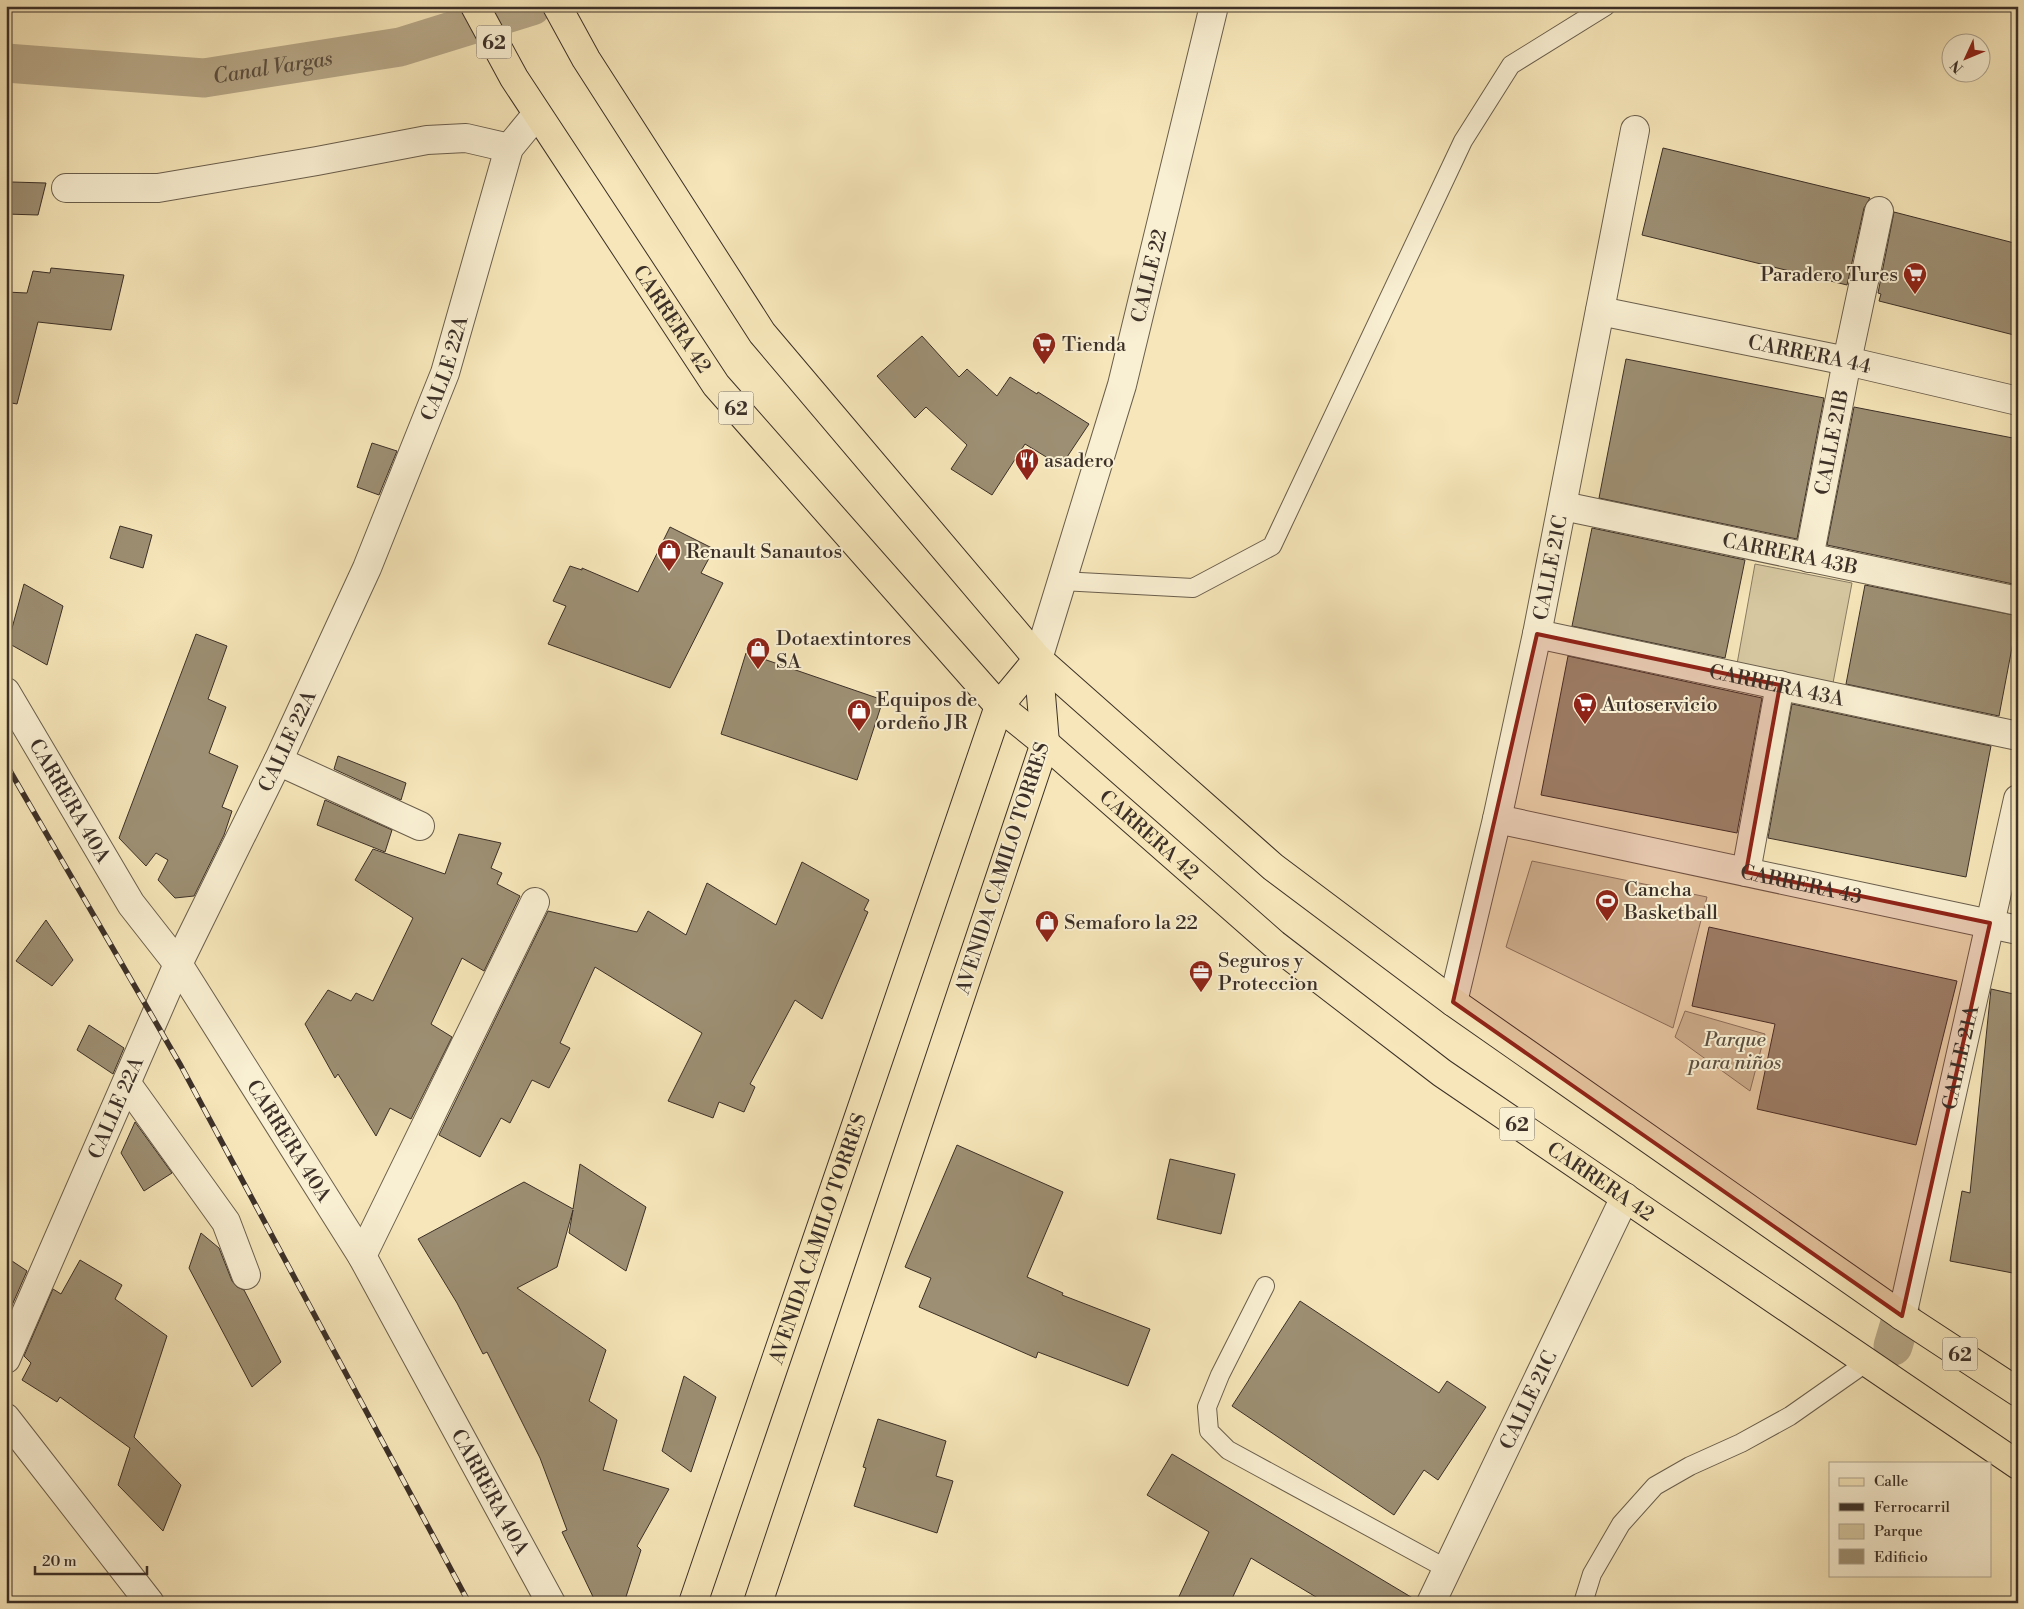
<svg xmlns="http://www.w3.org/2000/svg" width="2024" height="1609" viewBox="0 0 2024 1609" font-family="'Libre Bodoni',serif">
<rect width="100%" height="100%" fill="#f6e6b9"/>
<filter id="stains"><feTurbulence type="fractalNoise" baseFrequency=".004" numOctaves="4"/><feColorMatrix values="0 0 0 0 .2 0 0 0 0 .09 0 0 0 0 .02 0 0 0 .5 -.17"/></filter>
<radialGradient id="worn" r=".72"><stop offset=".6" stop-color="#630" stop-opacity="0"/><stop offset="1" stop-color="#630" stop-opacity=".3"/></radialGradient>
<g fill="#d6c7a0" stroke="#897c64">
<path d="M1755,564l97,19 -19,100 -96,-19z"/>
<path d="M1532,861l175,36 -34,131 -167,-81z"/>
<path d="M1685,1011l80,23 -15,57 -75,-54z"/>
</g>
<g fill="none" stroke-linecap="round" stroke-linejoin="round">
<g stroke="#b7a888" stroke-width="39">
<path id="s1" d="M6,63l198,15 196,-31 132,-41"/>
<path d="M1893,1346l9,-30"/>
</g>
</g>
<g fill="#9d8f73" stroke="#3c3028">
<path d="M1663,148l207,50 -6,10 -17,77 -205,-50z"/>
<path d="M12,182l34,1 -8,32 -32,-1z"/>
<path d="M1894,212l124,32v92l-139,-35 2,-7 -3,-1z"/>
<path d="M51,268l73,7 -13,55 -73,-8 -21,82 -11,-2v-110l21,1 6,-22 17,2z"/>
<path d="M922,336l37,41 8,-8 30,27 13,-19 27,17 1,-2 51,32 -28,42 -36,-22 -33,51 -41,-26 16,-24 -41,-38 -11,11 -38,-42z"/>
<path d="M1626,359l198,39 -27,141 -198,-41z"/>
<path d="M1854,407l164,32v146l-191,-40z"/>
<path d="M372,443l25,8 -18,44 -22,-8z"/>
<path d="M120,526l32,9 -9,33 -33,-10z"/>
<path d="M670,527l44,22 -13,24 22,10 -53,105 -122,-44 18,-38 -13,-5 17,-35 12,4v-2l56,24z"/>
<path d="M1592,528l153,32 -20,98 -153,-32z"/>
<path d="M24,584l39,22 -16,59 -39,-22z"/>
<path d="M1865,585l153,31 -19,100 -153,-32z"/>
<path d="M196,634l31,12 -19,53 18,8 -17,46 29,13 -16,41 10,4 -8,24 -30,61 -19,2 -17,-18 10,-20 -12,-7 -10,13 -27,-28z"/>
<path d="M746,653l137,47 -26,80 -136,-46z"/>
<path d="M1568,656l194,42 -25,135 -196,-38z"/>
<path d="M1792,704l199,42 -25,131 -198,-39z"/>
<path d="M338,756l68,27 -5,17 -67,-31z"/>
<path d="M325,800l67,30 -7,22 -68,-27z"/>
<path d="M459,834l42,9 -10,25 11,5 -5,11 23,12 -36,75 -22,-13 -31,66 21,13 -41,82 -21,-11 -14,28 -38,-62 -3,4 -30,-54 23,-34 23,11 5,-8 17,8 40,-83 -58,-38 18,-31 72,25z"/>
<path d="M802,862l67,38 -5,10 4,2 -46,107 -27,-19 -45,84 5,3 -11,25 -25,-10 -6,16 -45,-17 34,-68 -107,-66 -35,76 10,5 -21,40 -17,-8 -22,43 -9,-5 -21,39 -41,-22 109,-224 89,21 11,-21 38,24 21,-52 69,42z"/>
<path d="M46,920l27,40 -21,26 -36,-25z"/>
<path d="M1709,927l248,54 -41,164 -159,-36 18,-85 -83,-18z"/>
<path d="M1991,989l27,6v279l-68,-13 12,-70 8,2z"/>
<path d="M89,1025l35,23 -11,26 -36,-24z"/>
<path d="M135,1122l37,51 -28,18 -23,-38z"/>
<path d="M957,1145l106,47 -36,85 36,16 -1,2 88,34 -22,57 -90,-34 -2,6 -117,-51 12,-29 -26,-11z"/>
<path d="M1170,1159l65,15 -14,60 -64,-15z"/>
<path d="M580,1164l66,43 -20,64 -57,-38 4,-23 -16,57 -40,21 89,62 -17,51 28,19 -14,50 66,19 -32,57 4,4 -17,53h-28l-34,-71 5,-2 -27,-72 -53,-106 -4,2 -26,-51 -39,-64 106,-57 49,27z"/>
<path d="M201,1233l18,15 13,33 5,6 7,3 37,72 -29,25 -63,-119z"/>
<path d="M6,1257l21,14 -21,48z"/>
<path d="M80,1260l42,25 -7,14 52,37 -33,101 47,48 -18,46 -45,-46 12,-37 -70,-51 -3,5 -35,-22 9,-17 -7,-7 29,-67 8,5z"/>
<path d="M1300,1301l139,92 8,-12 39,26 -48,73 -14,-10 -30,45 -162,-109z"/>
<path d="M684,1376l32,21 -25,75 -29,-21z"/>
<path d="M878,1419l68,22 -10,35 17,5 -16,52 -83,-27 12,-38 -3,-1z"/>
<path d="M1172,1454l244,146v3h-90l-75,-45 -21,45h-54l33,-71 -62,-37z"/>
</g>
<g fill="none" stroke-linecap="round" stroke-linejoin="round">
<g stroke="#6a5e4c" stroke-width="20">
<g id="service">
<path d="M1061,581l132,7 79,-42 191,-405 48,-76 95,-59"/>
<path d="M1265,1286l-45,89 -13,32 2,24 19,19 219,119"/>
<path d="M1583,1603l9,-29 29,-50 34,-38 35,-20 51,-23 49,-27 77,-54"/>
</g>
</g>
<g stroke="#6a5e4c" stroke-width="30">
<g id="minor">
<path d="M66,188h92l159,-27 110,-21 39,-2 43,10"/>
<path id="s2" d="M1600,311l247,50 171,40"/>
<path id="s3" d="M1563,506l455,95"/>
<path id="s4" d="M1809,558l38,-197 32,-150"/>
<path id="s5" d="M1537,634l481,102"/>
<path id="s6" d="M1038,659l84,-274 92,-379"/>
<path id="s7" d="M6,692l125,212 47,60 184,292 189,347"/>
<path d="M278,761l142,65"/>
<path id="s8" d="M1497,819l521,111"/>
<path d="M1746,872l34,-187"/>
<path id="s9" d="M1453,1002l44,-183 40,-185 98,-504"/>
<path d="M127,1084l99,138 20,53"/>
<path d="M362,1256l173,-354"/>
<path id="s10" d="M1902,1316l116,-517"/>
<path id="s11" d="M6,1359l172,-395 100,-203 89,-193 78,-195 64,-225 28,-34"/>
<path d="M6,1418l144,185"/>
<path id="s12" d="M1431,1603l194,-406"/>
</g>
</g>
<g stroke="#3c3028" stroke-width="30">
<g id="primary">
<path id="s13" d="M693,1603l306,-897 39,-47"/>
<path d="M758,1603l287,-860 -7,-84"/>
</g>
</g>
<g stroke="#3c3028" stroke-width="30">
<g id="trunk">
<path id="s14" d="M475,6l39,72 202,307 283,321 46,37 229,201 168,129 576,392"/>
<path d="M557,6l29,53 176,274 276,326 235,208 180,135 449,314 116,76"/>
</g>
</g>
<path stroke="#3c3028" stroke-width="3" stroke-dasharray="1 2.5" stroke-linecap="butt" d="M2018,1546v6"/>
<use href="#service" stroke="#f9efd2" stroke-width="18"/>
<use href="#minor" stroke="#f9efd2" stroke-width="28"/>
<use href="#primary" stroke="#f6e6b9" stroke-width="28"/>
<use href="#trunk" stroke="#f6e6b9" stroke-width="28"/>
<g stroke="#3c3028" stroke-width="5.5">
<path id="rail" d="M6,764l175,302 288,537"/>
</g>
<use href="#rail" stroke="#f9efd2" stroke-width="4" stroke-dasharray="11" stroke-linecap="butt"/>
</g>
<path fill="#8f2418" fill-opacity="0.2" stroke="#8f2418" stroke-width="4" stroke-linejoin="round" d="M1537,634l243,51 -34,187 244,51 -88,393 -449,-314z"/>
<defs>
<g id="supermarket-pin" transform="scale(1.25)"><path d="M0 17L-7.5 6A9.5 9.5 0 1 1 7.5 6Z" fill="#8f2418" stroke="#f9efd2"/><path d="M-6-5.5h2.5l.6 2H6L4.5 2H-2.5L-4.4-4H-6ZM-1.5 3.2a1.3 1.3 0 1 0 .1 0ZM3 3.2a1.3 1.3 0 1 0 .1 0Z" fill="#fff"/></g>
<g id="restaurant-pin" transform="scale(1.25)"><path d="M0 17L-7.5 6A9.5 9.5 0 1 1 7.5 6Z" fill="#8f2418" stroke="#f9efd2"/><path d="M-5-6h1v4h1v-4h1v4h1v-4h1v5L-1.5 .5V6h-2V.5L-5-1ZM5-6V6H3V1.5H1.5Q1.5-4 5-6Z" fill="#fff"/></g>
<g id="shop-pin" transform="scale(1.25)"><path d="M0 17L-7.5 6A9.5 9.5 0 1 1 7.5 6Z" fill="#8f2418" stroke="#f9efd2"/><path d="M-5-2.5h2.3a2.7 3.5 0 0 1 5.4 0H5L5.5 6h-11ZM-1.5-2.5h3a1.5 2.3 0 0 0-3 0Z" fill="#fff"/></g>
<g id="stadium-pin" transform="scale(1.25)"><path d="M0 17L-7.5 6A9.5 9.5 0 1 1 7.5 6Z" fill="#8f2418" stroke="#f9efd2"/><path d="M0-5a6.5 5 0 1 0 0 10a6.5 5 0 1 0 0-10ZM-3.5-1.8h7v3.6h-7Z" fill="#fff"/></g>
<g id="office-pin" transform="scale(1.25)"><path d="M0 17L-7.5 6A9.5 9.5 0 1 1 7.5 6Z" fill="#8f2418" stroke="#f9efd2"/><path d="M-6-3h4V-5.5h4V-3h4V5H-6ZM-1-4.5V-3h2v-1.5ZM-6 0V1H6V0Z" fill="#fff"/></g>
</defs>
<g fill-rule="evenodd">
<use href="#supermarket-pin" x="1915" y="274"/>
<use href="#supermarket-pin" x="1044" y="344"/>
<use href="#restaurant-pin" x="1027" y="460"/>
<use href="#shop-pin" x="669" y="551"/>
<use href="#shop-pin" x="758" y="649"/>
<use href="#supermarket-pin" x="1585" y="704"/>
<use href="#shop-pin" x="859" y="711"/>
<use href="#stadium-pin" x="1607" y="901"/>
<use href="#shop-pin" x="1047" y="922"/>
<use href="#office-pin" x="1201" y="972"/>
</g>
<g text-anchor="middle" stroke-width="4" stroke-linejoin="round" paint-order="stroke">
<g fill="#f9efd2" stroke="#75695b" stroke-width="1">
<rect x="476.5" y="25.5" width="35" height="33" rx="4"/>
<rect x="718.5" y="391.5" width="35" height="33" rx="4"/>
<rect x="1499.5" y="1107.5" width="35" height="33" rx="4"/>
<rect x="1942.5" y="1337.5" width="35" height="33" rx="4"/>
</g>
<g font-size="19" font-weight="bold" fill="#3c3028">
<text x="494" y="49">62</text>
<text x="736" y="415">62</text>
<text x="1517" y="1131">62</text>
<text x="1960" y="1361">62</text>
</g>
<g font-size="20" fill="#3c3028" stroke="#f9efd2" text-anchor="start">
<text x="1898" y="281" text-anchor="end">Paradero Tures</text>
<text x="1062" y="351">Tienda</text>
<text x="1044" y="467">asadero</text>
<text x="686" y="558">Renault Sanautos</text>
<text x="776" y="645">Dotaextintores<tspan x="776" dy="23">SA</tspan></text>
<text x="876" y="706">Equipos de<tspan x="876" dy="23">ordeño JR</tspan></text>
<text x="1602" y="711">Autoservicio</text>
<text x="1624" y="896">Cancha<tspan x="1624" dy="23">Basketball</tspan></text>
<text x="1064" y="929">Semaforo la 22</text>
<text x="1218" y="967">Seguros y<tspan x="1218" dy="23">Proteccion</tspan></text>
</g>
<g font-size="20" fill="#3c3028" stroke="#f9efd2">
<text dy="7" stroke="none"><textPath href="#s6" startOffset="399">CALLE 22</textPath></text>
<text dy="7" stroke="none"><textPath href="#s14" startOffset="370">CARRERA 42</textPath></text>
<text dy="7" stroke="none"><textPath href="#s2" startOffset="214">CARRERA 44</textPath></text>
<text dy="7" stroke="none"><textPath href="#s11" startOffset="1084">CALLE 22A</textPath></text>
<text dy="7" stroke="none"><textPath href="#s4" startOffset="118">CALLE 21B</textPath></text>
<text dy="7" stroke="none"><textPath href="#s3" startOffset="232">CARRERA 43B</textPath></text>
<text dy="7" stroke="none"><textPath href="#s9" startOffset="445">CALLE 21C</textPath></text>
<text dy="7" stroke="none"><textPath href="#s5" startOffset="245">CARRERA 43A</textPath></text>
<text dy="7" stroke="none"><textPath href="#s11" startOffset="679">CALLE 22A</textPath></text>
<text dy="7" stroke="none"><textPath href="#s7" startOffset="126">CARRERA 40A</textPath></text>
<text dy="7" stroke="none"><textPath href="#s14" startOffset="1075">CARRERA 42</textPath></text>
<text transform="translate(1002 868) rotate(-72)" y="7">AVENIDA CAMILO TORRES</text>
<text dy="7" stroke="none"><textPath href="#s8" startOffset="311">CARRERA 43</textPath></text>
<text dy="7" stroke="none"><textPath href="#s10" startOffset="265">CALLE 21A</textPath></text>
<text dy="7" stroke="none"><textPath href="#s11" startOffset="274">CALLE 22A</textPath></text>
<text dy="7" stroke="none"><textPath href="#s7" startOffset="531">CARRERA 40A</textPath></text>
<text dy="7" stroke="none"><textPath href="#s14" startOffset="1645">CARRERA 42</textPath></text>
<text dy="7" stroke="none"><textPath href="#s13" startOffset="385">AVENIDA CAMILO TORRES</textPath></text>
<text dy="7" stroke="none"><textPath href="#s12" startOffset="225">CALLE 21C</textPath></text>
<text dy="7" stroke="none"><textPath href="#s7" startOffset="936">CARRERA 40A</textPath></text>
</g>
<g font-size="20" font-style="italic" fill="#5b4e40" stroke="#f9efd2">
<text x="1735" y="1046">Parque<tspan x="1735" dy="23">para niños</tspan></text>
</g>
<g font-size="21" font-style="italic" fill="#5b4e40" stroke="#f9efd2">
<text dy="7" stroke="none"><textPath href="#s1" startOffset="268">Canal Vargas</textPath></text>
</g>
</g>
<rect width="2024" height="1609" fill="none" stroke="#f6e6b9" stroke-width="25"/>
<rect x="8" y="8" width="2009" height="1594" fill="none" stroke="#3c3028" stroke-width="2.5"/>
<rect x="12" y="12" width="1999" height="1584" fill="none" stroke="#3c3028"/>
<rect x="1829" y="1462" width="162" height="115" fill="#f9efd2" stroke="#ada38e"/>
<rect x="1839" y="1478" width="25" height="8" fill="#f6e6b9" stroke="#ada38e"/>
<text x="1874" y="1486" font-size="15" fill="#3c3028">Calle</text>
<rect x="1839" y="1503" width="25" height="8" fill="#3c3028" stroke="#ada38e"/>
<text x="1874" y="1512" font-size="15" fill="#3c3028">Ferrocarril</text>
<rect x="1839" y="1524" width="25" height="15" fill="#d6c7a0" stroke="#ada38e"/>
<text x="1874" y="1536" font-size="15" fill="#3c3028">Parque</text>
<rect x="1839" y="1549" width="25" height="15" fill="#9d8f73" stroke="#ada38e"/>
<text x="1874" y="1562" font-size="15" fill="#3c3028">Edificio</text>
<g transform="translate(1966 58) rotate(226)"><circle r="24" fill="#f9efd2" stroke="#ada38e"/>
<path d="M0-4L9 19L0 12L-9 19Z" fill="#8f2418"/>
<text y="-8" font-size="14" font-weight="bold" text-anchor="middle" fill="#3c3028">N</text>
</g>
<path d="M35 1566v8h112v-8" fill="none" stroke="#3c3028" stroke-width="2.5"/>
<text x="42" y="1566" font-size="15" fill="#3c3028" stroke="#f9efd2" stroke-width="4" paint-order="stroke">20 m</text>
<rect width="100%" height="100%" filter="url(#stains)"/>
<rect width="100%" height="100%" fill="url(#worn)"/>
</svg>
